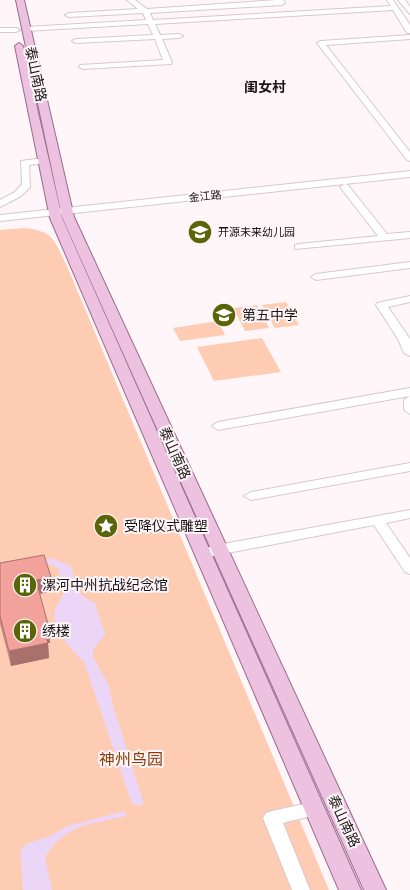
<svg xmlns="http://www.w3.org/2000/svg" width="410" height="890" viewBox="0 0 410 890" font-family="Helvetica,'Noto Sans SC',sans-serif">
<rect width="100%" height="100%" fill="#fef6f8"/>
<g fill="#feccb3">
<path d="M24,228c31,3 30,13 43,38l262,624h-329v-660z"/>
<path d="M286,302l13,23 -24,3 -13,-23z"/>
<path d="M257,305l12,23 -24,3 -12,-23z"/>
<path d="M218,321l7,14 -45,6 -7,-13z"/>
<path d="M262,338l19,34 -67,9 -17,-34z"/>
</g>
<g fill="#ecd6f7">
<path d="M51,558l20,8c5,18 5,29 24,37l10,32 -12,14v8l16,29 3,16 31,99 -1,5 -10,-2 -48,-142c-11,-10 -34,-35 -29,-52 2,-6 7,-12 9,-18l-6,-24 -9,-4 -4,3 -3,-7z"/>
<path d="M124,811l2,5c-37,9 -59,7 -81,41l7,33h-29l-3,-39 6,-7 24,-8 18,-10z"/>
</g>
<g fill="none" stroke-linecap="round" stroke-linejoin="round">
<g stroke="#dac7cc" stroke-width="2">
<g id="minor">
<path d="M127,0h8l12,9 130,-9h6l2,3 -3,2 -132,8 3,7 238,-14 -4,-6h6l17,25v8h-3l-14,-23 -238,14 5,11 19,-1 4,2 -4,2 -17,1 10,23 -1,2 -88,5 -4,-2 1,-2 83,-5 -8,-21 -79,4 -4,-2 4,-2 77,-4 -5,-11 -122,7 -4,-2 4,-2 120,-7 -3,-7 -74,4 -4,-2 4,-2 69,-4z"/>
<path d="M398,0h7l5,7v7z"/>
<path d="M0,28h16l4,2 -4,2h-16z"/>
<path d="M410,35v4l-84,6 84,107v9l-3,-1 -90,-117 4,-2z"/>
<path d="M43,158l4,3 -1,2 -17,2 1,22 -9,9 -21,11v-7l15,-8 7,-8 -1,-23z"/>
<path d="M410,171v6l-410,44v-6z"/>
<path d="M345,184l3,1 39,49 23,-2v6l-115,11v-4l4,-1 79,-8 -38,-49z"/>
<path d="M410,262v6l-94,12 -5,-3 5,-3z"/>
<path d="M410,296v6l-22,5 22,32v17l-6,-3 -6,-14 -22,-34 1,-2z"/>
<path d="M410,388v8l-192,34 -6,-4 6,-4z"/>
<path d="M410,396v18l-6,-4v-10z"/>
<path d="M410,463v8l-159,29 -7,-4 7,-4z"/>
<path d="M410,510v8l-24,5 24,35v16l-5,-2 -31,-47 -162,31 -5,-2 -2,-3 2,-3 5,-2z"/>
<path d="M313,802l6,2 3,5 -3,5 -36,9 27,67h-18l-29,-72 3,-5 6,-2z"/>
</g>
</g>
<g stroke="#9b6a8c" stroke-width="2">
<g id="major">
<path d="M16,0h8l50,217 312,673h-22l-302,-673z"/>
<path d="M19,43l4,3 39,172 299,672h-22l-289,-672 -35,-172z"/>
</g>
</g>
<use href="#minor" fill="#fff" fill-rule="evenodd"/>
<use href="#major" fill="#ecc2e0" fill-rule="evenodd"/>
</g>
<path fill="#d18a85" d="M0,563l52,29 -13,2 11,49h-2l1,15 -38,8 -11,-42z"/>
<g fill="#aa716c">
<path d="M51,577l1,15 -15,2 -1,-14z"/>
<path d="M49,628l1,15h-5l-1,-14z"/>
<path d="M48,643l1,15 -38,8 -2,-15z"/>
</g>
<path fill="#f3a19b" stroke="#aa716c" d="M44,555l7,22 -15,3 13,48 -5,1 4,14 -39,8 -9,-35v-53z"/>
<defs>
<g id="school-disc" transform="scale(1.25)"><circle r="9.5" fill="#5a6509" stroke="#fef6f8"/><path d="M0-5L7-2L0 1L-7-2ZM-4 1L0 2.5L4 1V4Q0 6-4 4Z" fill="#fff"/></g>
<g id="sight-disc" transform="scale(1.25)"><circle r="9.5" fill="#5a6509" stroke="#fef6f8"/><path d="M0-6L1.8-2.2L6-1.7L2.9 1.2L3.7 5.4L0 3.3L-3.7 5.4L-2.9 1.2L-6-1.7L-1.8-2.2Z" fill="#fff"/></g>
<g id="building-disc" transform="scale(1.25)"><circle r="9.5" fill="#5a6509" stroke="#fef6f8"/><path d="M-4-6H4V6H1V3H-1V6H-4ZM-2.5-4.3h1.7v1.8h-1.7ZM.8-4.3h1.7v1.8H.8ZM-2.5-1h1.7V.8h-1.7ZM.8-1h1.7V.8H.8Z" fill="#fff"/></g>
</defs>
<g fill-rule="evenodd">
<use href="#school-disc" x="200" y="232"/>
<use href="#school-disc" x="224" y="315"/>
<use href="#sight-disc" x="106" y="526"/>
<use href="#building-disc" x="25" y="585"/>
<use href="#building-disc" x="25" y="631"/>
</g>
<g text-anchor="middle" stroke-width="4" stroke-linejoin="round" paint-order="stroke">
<g font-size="11" fill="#1a1415" stroke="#fef6f8">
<text transform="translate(205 196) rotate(-6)" y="4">金江路</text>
</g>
<g font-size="11" fill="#1a1415" stroke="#fef6f8" text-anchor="start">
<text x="218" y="236">开源未来幼儿园</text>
</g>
<g font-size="14" fill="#1a1415" stroke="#fef6f8">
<text transform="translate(36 74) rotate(78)" y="5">泰山南路</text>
<text transform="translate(175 453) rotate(66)" y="5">泰山南路</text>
<text transform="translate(344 821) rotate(65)" y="5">泰山南路</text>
</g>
<g font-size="14" font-weight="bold" fill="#1a1415" stroke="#fef6f8">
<text x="265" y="92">闺女村</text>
</g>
<g font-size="14" fill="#1a1415" stroke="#fef6f8" text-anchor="start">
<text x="242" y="320">第五中学</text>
<text x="124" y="531">受降仪式雕塑</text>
<text x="42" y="590">漯河中州抗战纪念馆</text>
<text x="42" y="636">绣楼</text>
</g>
<g font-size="16" fill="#8b3c05" stroke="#fef6f8">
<text x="131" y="765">神州鸟园</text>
</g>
</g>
</svg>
